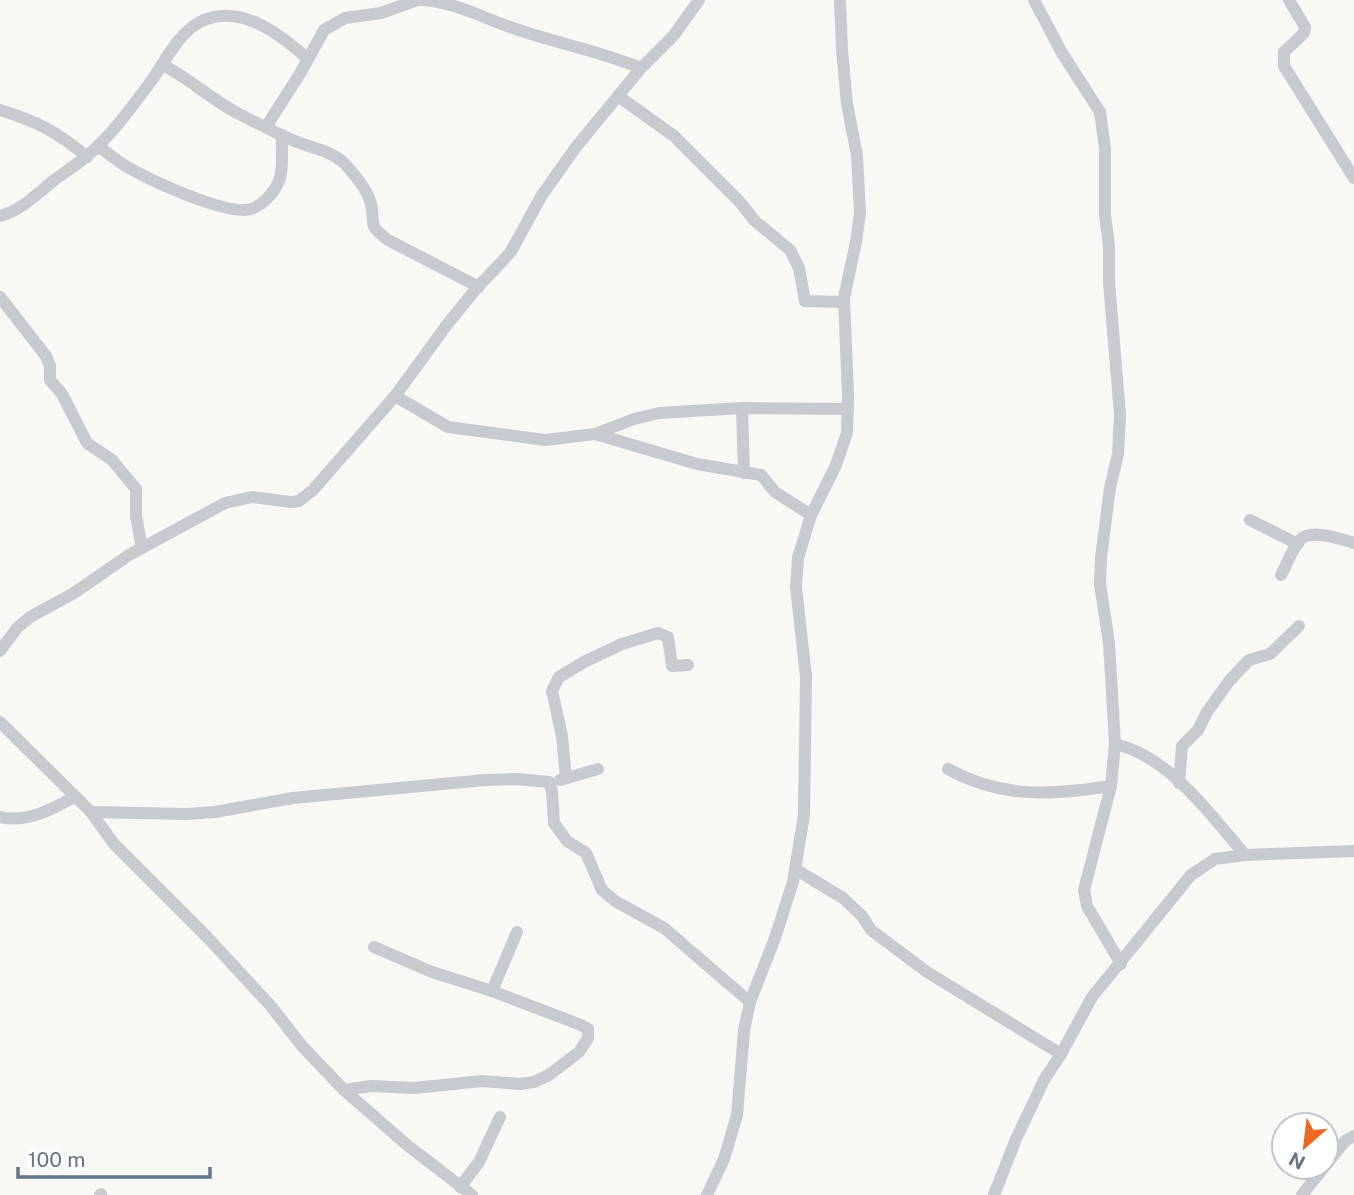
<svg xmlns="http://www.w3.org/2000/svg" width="1354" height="1195" viewBox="0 0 1354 1195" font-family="'Public Sans',sans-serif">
<rect width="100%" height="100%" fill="#f8f8f5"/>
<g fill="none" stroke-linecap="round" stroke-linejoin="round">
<g stroke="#c7cace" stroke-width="12">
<path d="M421,0c32,1 62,18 92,28 42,15 87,23 128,40"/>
<path d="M1034,0l28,53 38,59 5,37v66l4,32v35l11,133 -2,39 -8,34 -9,70 -1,26 9,59 6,101 -4,42 -27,104 3,16 34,58"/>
<path d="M1289,0l16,27 -1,6 -20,19v14l70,112"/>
<path d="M163,65c27,14 49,35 76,49 18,9 35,18 53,26 18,8 39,10 53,24 10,11 23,26 26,40 5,22 -5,19 17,36l91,47"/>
<path d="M618,96l56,40 65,65 16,20 35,29 9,18 6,33 39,1"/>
<path d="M0,110c36,11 58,22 87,47"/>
<path d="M266,127l35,-55 23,-42 21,-12 36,-5 36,-13"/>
<path d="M98,146c10,7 20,16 31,22 23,13 98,48 122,41 13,-4 25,-19 29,-31 4,-13 1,-30 2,-43"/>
<path d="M0,216c20,-5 37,-22 53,-35 11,-8 23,-16 34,-25 23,-19 44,-48 62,-72 15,-20 28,-50 51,-62 39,-20 80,12 108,37"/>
<path d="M0,297l46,59 4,10v14l12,14 25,49 25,17 24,29v27l6,32"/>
<path d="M395,396l53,31 97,13 50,-6 39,-15 25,-6 83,-5 106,1"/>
<path d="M742,408l2,65"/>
<path d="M595,434l102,30 64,11 14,17 36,23"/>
<path d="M1250,520l48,24"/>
<path d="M1281,575c6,-11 11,-26 19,-35 11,-12 41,-1 54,3"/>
<path d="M0,651l17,-23 13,-11 44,-24 55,-38 96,-52 27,-6 39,5 8,-1 14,-11 82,-94 51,-70 29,-36 35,-37 32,-58 34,-48 65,-79 33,-33 25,-35"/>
<path d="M0,722l91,90 96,2 28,-2 78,-14 192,-18 32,-1 32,3 3,9 2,32 13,18 19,12 16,37 13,11 49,27 86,74"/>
<path d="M1115,744c54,12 96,71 130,111"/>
<path d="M948,769c55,30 104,26 163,17"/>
<path d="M566,778l-4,-42 -10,-45 7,-14 25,-15 38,-18 36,-11 10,4 4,29 16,-1"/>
<path d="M560,780l38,-11"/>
<path d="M1179,783l3,-37 16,-16 9,-18 23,-32 19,-20 21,-6 29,-28"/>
<path d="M91,812l23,32 93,93 63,68 32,41 42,44 63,55 65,50"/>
<path d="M0,817c27,6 51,-7 74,-20"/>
<path d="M795,869l48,29 19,18 9,14 56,42 134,82"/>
<path d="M492,991l25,-59"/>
<path d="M344,1090l27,-4 43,2 68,-7 38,3 14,-2 15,-7 30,-23 9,-14v-9l-7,-4 -89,-34 -60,-19 -58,-25"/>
<path d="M1326,1165l19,-24 9,-5"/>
<path d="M460,1187l19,-25 21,-45"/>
<path d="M100,1195l1,-1"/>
<path d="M707,1195l17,-36 13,-44 7,-84 6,-29 25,-64 18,-56 11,-67 2,-138 -10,-90 2,-29 13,-43 25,-50 11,-32 1,-37 -4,-98 12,-56 4,-29 -3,-58 -10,-51 -5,-54 -2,-50"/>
<path d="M994,1195l22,-56 28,-59 17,-26 31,-57 99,-122 24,-16 30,-4 109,-4"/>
<path d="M1302,1195l22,-28"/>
</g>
</g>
<g transform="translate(1305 1146) rotate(208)"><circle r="33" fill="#ffffff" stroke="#c1c7cf" stroke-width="2"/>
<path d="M0-5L12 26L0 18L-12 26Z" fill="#ed6920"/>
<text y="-10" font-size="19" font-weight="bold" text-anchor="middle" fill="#657488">N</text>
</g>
<path d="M18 1167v10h192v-10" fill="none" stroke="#657488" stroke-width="3.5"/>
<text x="28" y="1167" font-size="21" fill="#657488" stroke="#ffffff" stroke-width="5" paint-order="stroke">100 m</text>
</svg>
